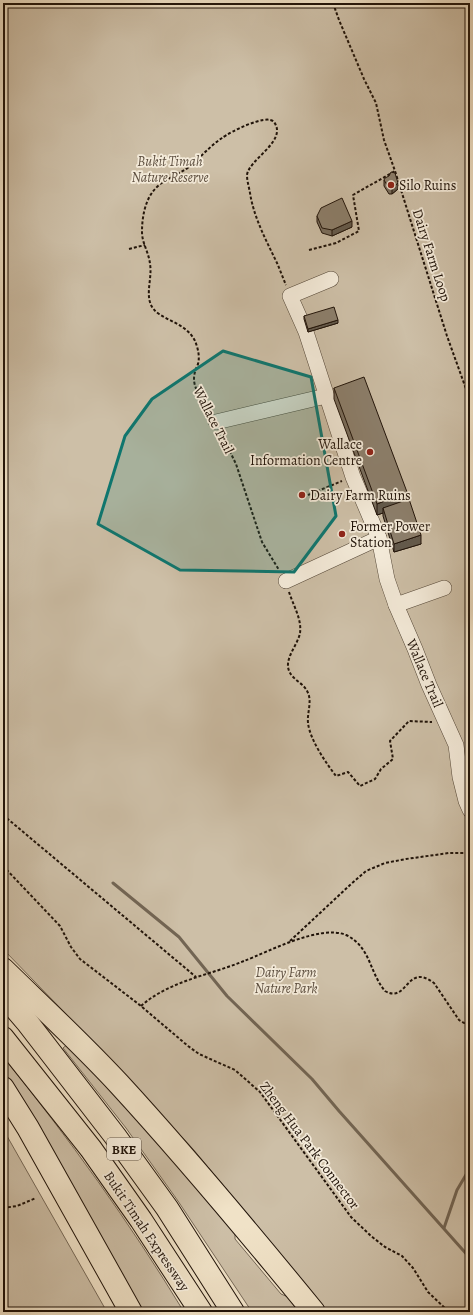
<svg xmlns="http://www.w3.org/2000/svg" width="473" height="1315" viewBox="0 0 473 1315" font-family="Alegreya,serif">
<rect width="100%" height="100%" fill="#f0e2c7"/>
<filter id="stains"><feTurbulence type="fractalNoise" baseFrequency=".005" numOctaves="4"/><feColorMatrix values="0 0 0 0 .2 0 0 0 0 .09 0 0 0 0 .02 0 0 0 .5 -.17"/></filter>
<radialGradient id="worn" r=".72"><stop offset=".6" stop-color="#630" stop-opacity="0"/><stop offset="1" stop-color="#630" stop-opacity=".3"/></radialGradient>
<g fill="#cdbfa7" stroke="#766958">
<path d="M3,3h467v1309h-142l-135,-163 -96,-103 -94,-97z"/>
<path d="M69,1043l166,185v11l46,55 14,6 9,12h-52l-74,-111 -52,-73 -63,-80z"/>
<path d="M3,1057c66,81 127,166 181,255h-43l-138,-240z"/>
<path d="M3,1129l104,183h-104z"/>
</g>
<g fill="none" stroke-linecap="round" stroke-linejoin="round">
<g stroke="#726554" stroke-width="3">
<path d="M113,883l66,54 48,59 85,83 27,32 131,147"/>
<path d="M444,1228l13,-38 13,-22"/>
<path d="M467,1312l3,-2"/>
</g>
<g stroke="#544738" stroke-width="16">
<g id="minor">
<path d="M331,279l-41,17 16,36 47,145 26,61 8,41 9,26 19,44 14,36 27,60 4,32 6,24 4,9"/>
<path d="M216,422l110,-26"/>
<path d="M286,581l93,-43"/>
<path d="M396,605l48,-17"/>
</g>
</g>
<g stroke="#201309" stroke-width="24">
<g id="highway">
<path d="M3,969c39,38 79,75 116,115 68,74 132,151 195,228"/>
<path d="M3,994l24,28 88,114 52,72 66,104"/>
<path d="M3,1038l88,111 50,71 60,92"/>
<path d="M3,1088l25,40 103,184"/>
</g>
</g>
<g stroke="#201309" stroke-width="2" stroke-dasharray="3 2" stroke-linecap="butt">
<path d="M333,3l6,17 25,59 12,24 8,37 11,31 52,165 23,64"/>
<path d="M129,249l16,-4"/>
<path d="M309,250l27,-7 23,-12 -6,-36 42,-24"/>
<path d="M209,411c-5,-9 -15,-21 -15,-32 0,-6 2,-10 4,-15 2,-7 0,-16 -3,-23 -7,-15 -24,-19 -36,-27 -18,-12 -6,-33 -9,-50 -1,-11 -8,-21 -8,-32 0,-15 3,-32 13,-43 10,-11 24,-14 35,-23 11,-9 20,-20 32,-28 8,-6 45,-25 52,-16 14,19 -25,37 -27,53 0,6 2,12 3,18 4,25 16,47 27,70 3,7 6,15 9,22"/>
<path d="M221,433l15,31 26,78 17,28"/>
<path d="M308,495l34,-14"/>
<path d="M289,592c4,13 13,27 11,41 -2,11 -13,22 -12,34 2,13 16,15 20,26 4,9 -1,20 0,30 2,17 18,40 28,53l12,-4 12,14 15,-7 6,-10 12,-10 -3,-18 19,-20 23,1"/>
<path d="M3,815l193,162"/>
<path d="M3,866l57,60 11,21 9,12 61,47 47,40 11,8 36,16 25,22 91,125 20,19 14,11 17,9 11,12 15,24 21,20"/>
<path d="M290,941l60,-56 16,-14 19,-8 21,-4 43,-6h21"/>
<path d="M141,1006c28,-25 69,-31 103,-45 24,-9 76,-37 102,-26 25,12 23,37 39,56 23,13 21,-29 49,-8l25,37 5,3 6,-1"/>
<path d="M3,1208l14,-2 19,-8"/>
</g>
<use href="#minor" stroke="#f5ecdb" stroke-width="15"/>
<use href="#highway" stroke="#f0e2c7" stroke-width="22"/>
</g>
<g fill="#786d5d" stroke="#201309">
<path d="M384,180l14,9 -6,5h-3l-5,-8z"/>
<path d="M317,216l35,11 -20,9 -10,-3 -5,-11z"/>
<path d="M304,316l34,7 -30,9 -4,-13z"/>
<path d="M334,388l73,112 14,44 -27,8 -11,-36v-3l-6,2 -43,-116z"/>
</g>
<g fill="#62594c" stroke="#201309">
<path d="M398,183v6l-6,5v-6z"/>
<path d="M352,221v6l-20,9v-6z"/>
<path d="M338,320v3l-30,9v-3z"/>
<path d="M407,492v12l-24,4v5l-6,2v-11z"/>
<path d="M421,535v9l-27,8v-8z"/>
</g>
<g fill="#8c7f6c" stroke="#201309">
<path d="M391,172l4,1 3,10 -6,5h-3l-5,-8 1,-2 4,-2z"/>
<path d="M342,198l10,23 -20,9 -10,-2 -5,-12 4,-8z"/>
<path d="M334,307l4,13 -30,9 -4,-13z"/>
<path d="M364,377l43,115 -30,12 -43,-116z"/>
<path d="M409,499l12,36 -27,9 -11,-36z"/>
</g>
<path fill="#0f766e" fill-opacity="0.2" stroke="#0f766e" stroke-width="3" stroke-linejoin="round" d="M223,351l88,26 25,139 -42,56 -114,-2 -82,-46 27,-88 27,-37z"/>
<g fill="#8f2418" stroke="#f5ecdb" stroke-width="1.5">
<circle cx="391" cy="185" r="4"/>
<circle cx="370" cy="452" r="4"/>
<circle cx="302" cy="495" r="4"/>
<circle cx="342" cy="534" r="4"/>
</g>
<g text-anchor="middle" stroke-width="3.5" stroke-linejoin="round" paint-order="stroke">
<rect fill="#f5ecdb" stroke="#605448" stroke-width="1" x="107" y="1138" width="34" height="22" rx="3"/>
<g font-size="13" font-weight="bold" fill="#201309">
<text x="124" y="1154">BKE</text>
</g>
<g font-size="14" font-style="italic" fill="#5d4f40" stroke="#f5ecdb">
<text x="170" y="166">Bukit Timah<tspan x="170" dy="16">Nature Reserve</tspan></text>
<text x="286" y="977">Dairy Farm<tspan x="286" dy="16">Nature Park</tspan></text>
</g>
<g font-size="14" fill="#201309" stroke="#f5ecdb" text-anchor="start">
<text x="399" y="190">Silo Ruins</text>
<text x="362" y="449" text-anchor="end">Wallace<tspan x="362" dy="16">Information Centre</tspan></text>
<text x="310" y="500">Dairy Farm Ruins</text>
<text x="350" y="531">Former Power<tspan x="350" dy="16">Station</tspan></text>
</g>
<g font-size="14" fill="#201309" stroke="#f5ecdb">
<text transform="translate(432 255) rotate(72)" y="5">Dairy Farm Loop</text>
<text transform="translate(214 420) rotate(63)" y="5">Wallace Trail</text>
<text transform="translate(425 673) rotate(67)" y="5">Wallace Trail</text>
<text transform="translate(310 1145) rotate(53)" y="5">Zheng Hua Park Connector</text>
<text transform="translate(147 1231) rotate(56)" y="5">Bukit Timah Expressway</text>
</g>
</g>
<rect width="473" height="1315" fill="none" stroke="#f0e2c7" stroke-width="16"/>
<rect x="4" y="4" width="465" height="1307" fill="none" stroke="#201309" stroke-width="2"/>
<rect x="8" y="8" width="457" height="1299" fill="none" stroke="#201309"/>
<rect width="100%" height="100%" filter="url(#stains)"/>
<rect width="100%" height="100%" fill="url(#worn)"/>
</svg>
